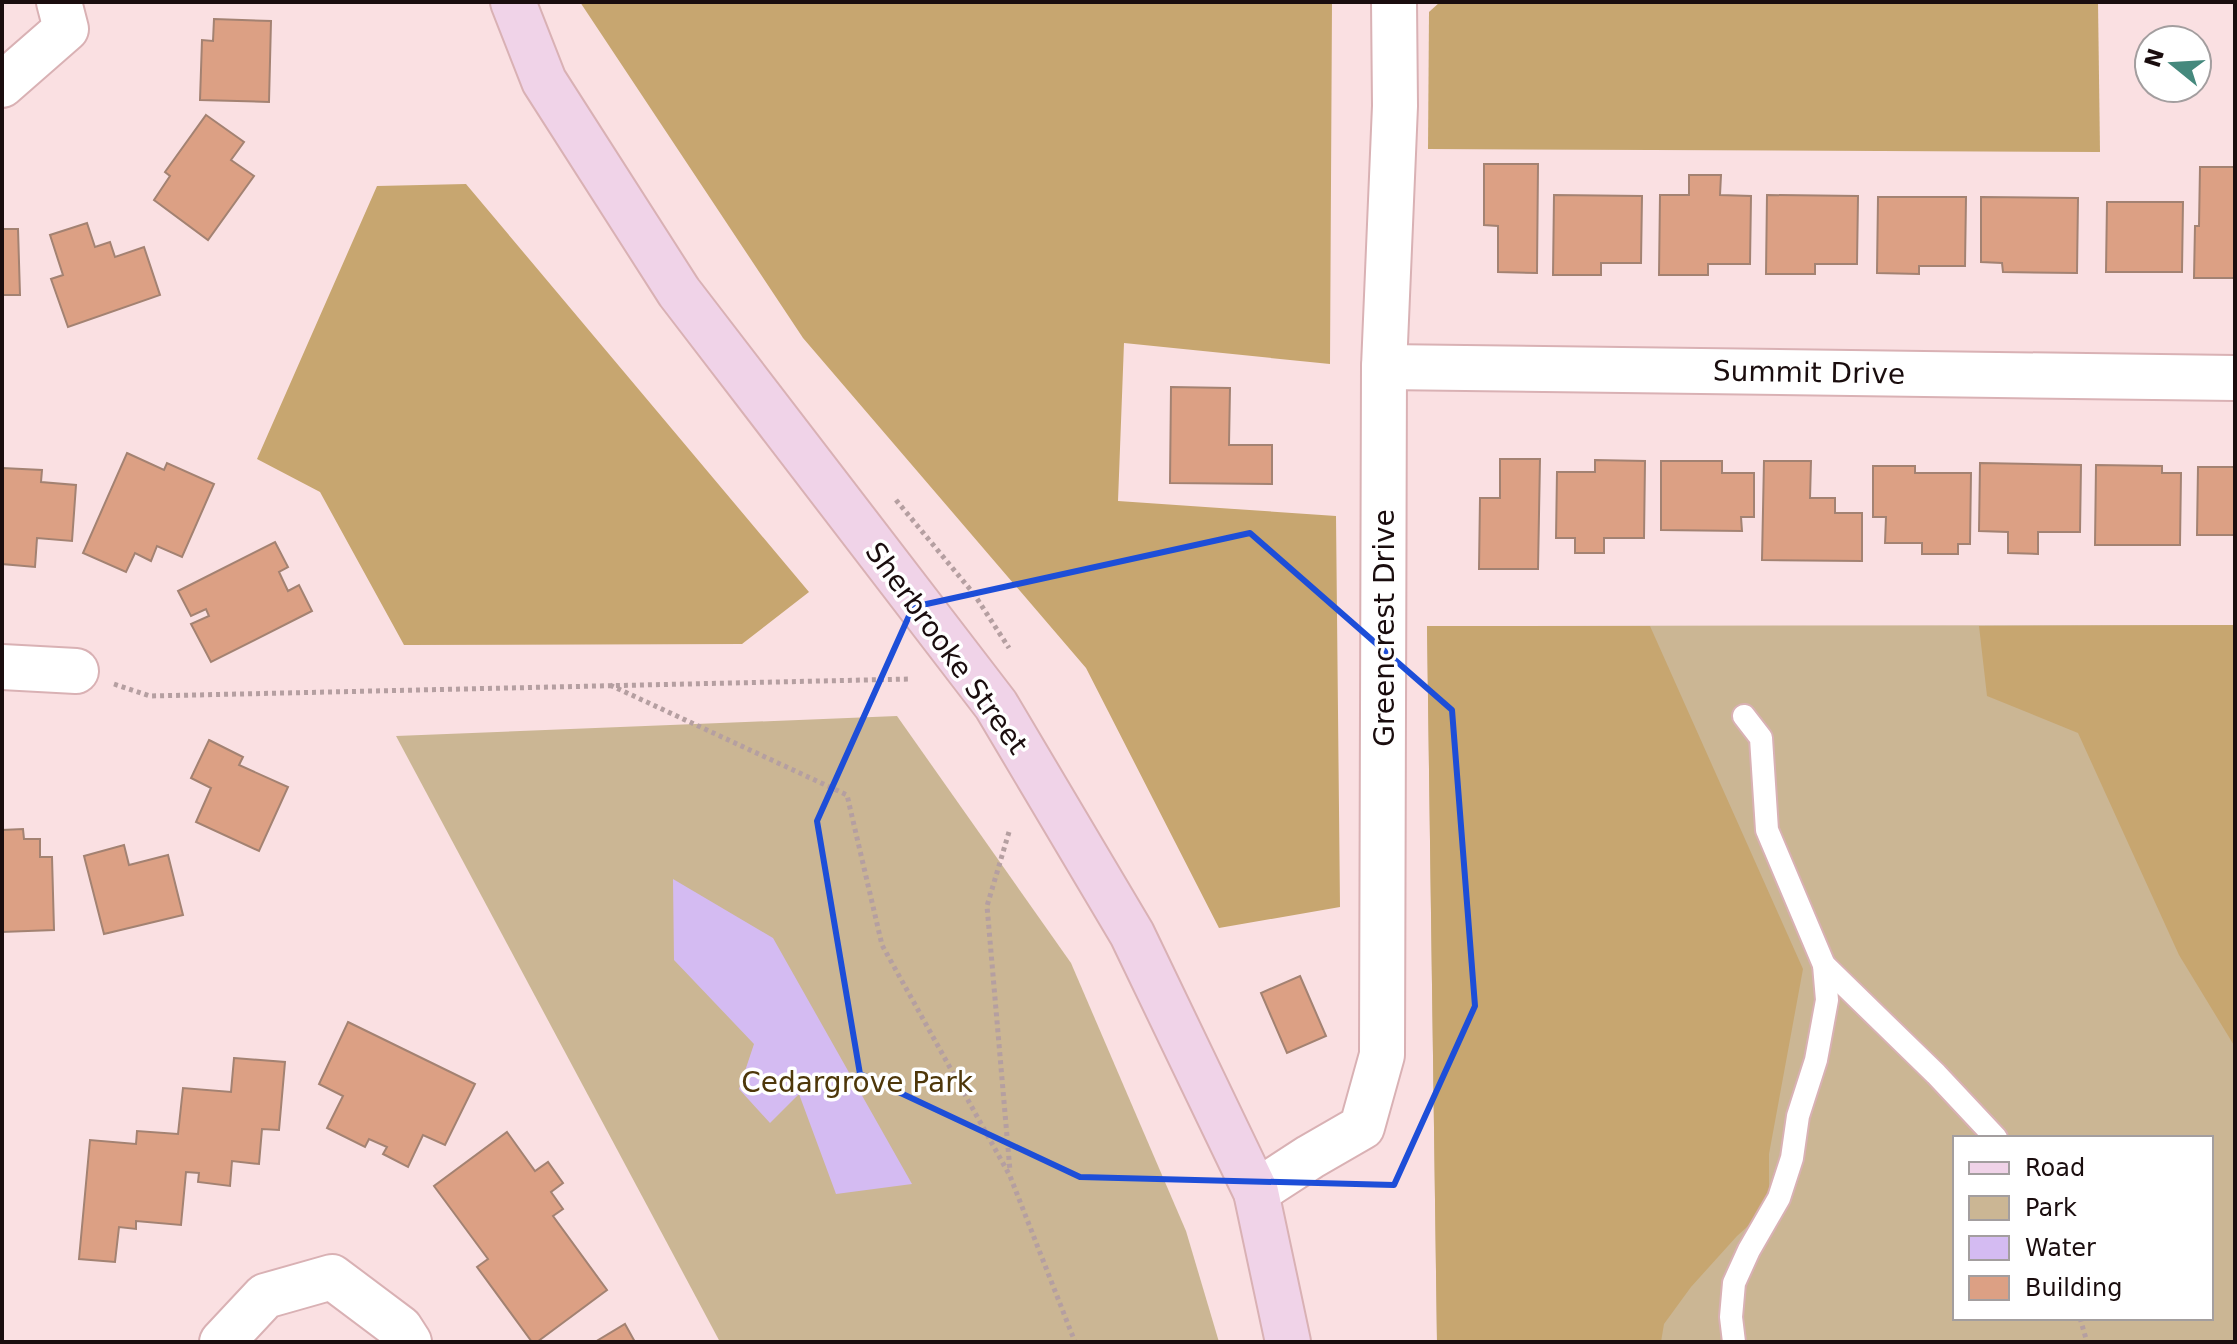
<svg xmlns="http://www.w3.org/2000/svg" width="2237" height="1344" viewBox="0 0 2237 1344" font-family="'DejaVu Sans',sans-serif">
<rect width="100%" height="100%" fill="#fae0e2"/>
<g fill="#cbb694" fill-rule="evenodd">
<path d="M2235,625v717h-798l-10,-716zM1955,1138h256v180h-256z"/>
<path d="M897,716l174,247 115,268 33,111h-499l-324,-606z"/>
</g>
<g fill="#c7a670">
<path d="M580,2h752l-2,362 -206,-21 -6,158 218,15 4,391 -121,21 -133,-260 -283,-330z"/>
<path d="M1440,2h658l2,150 -672,-3 1,-137z"/>
<path d="M466,184l343,408 -67,52 -338,1 -84,-153 -63,-33 120,-273z"/>
<path d="M2235,625v422l-56,-92 -101,-222 -91,-37 -8,-70z"/>
<path d="M1427,626h223l153,343 -34,185v53l-32,29 -46,51 -27,37 -3,18h-224z"/>
</g>
<path fill="#d4bbf2" d="M673,879l100,59 139,246 -76,10 -37,-100 -29,29 -31,-34 15,-45 -80,-84z"/>
<g fill="#dca084" stroke="#a38272" stroke-width="2">
<path d="M214,19l57,2 -2,81 -69,-2 2,-60 11,1z"/>
<path d="M206,115l38,27 -13,18 23,16 -46,64 -54,-40 16,-24 -5,-4z"/>
<path d="M1484,164h54l-1,109 -39,-1v-46l-14,-1z"/>
<path d="M2200,167h35v111h-41l1,-52h4z"/>
<path d="M1689,175h32l-1,20 31,1 -1,68h-42v11h-49l1,-80h29z"/>
<path d="M1554,195l88,1 -1,67h-40v12h-48z"/>
<path d="M1767,195l91,1 -1,68h-42v10h-49z"/>
<path d="M1878,197h88l-1,69h-46v8l-42,-1z"/>
<path d="M1981,197l97,1 -1,75 -74,-1 -1,-9 -21,-1z"/>
<path d="M2107,202h76l-1,70h-76z"/>
<path d="M87,223l8,24 15,-5 5,15 29,-10 16,48 -92,32 -17,-48 12,-4 -13,-40z"/>
<path d="M2,229h16l2,66h-18z"/>
<path d="M1171,387l59,1 -1,57h43v39l-102,-1z"/>
<path d="M127,453l37,17 3,-7 47,21 -32,73 -25,-11 -6,15 -16,-8 -9,19 -43,-19z"/>
<path d="M1500,459h40l-2,110h-59l1,-71h20z"/>
<path d="M1595,460l50,1 -1,77h-40v15h-29v-15h-19l1,-66h38z"/>
<path d="M1661,461h61v12h32v44h-13l1,14 -81,-1z"/>
<path d="M1764,461h47l-1,37h25v15h27v48l-100,-1z"/>
<path d="M1980,463l101,2 -1,67h-42v22l-30,-1v-21l-29,-1z"/>
<path d="M2096,465l66,1v7h19l-1,72h-85z"/>
<path d="M1873,466h42v7h56l-1,71h-12v10h-36v-11h-37l1,-26h-13z"/>
<path d="M2198,467h37v68h-38z"/>
<path d="M2,468l40,2 -1,12 35,3 -4,56 -35,-3 -2,29 -33,-3z"/>
<path d="M275,542l13,25 -9,5 9,19 11,-6 13,26 -101,51 -20,-38 18,-8 -3,-7 -15,7 -13,-25z"/>
<path d="M209,740l34,17 -4,8 49,22 -29,64 -63,-29 15,-34 -20,-10z"/>
<path d="M23,829l1,10h16v18h12l2,73 -52,2v-102z"/>
<path d="M124,845l5,20 39,-10 15,60 -79,19 -20,-78z"/>
<path d="M1300,976l26,60 -39,17 -26,-60z"/>
<path d="M348,1022l127,62 -30,61 -22,-10 -15,32 -25,-13 4,-7 -18,-8 -4,8 -38,-19 16,-32 -24,-12z"/>
<path d="M234,1058l51,4 -6,68 -17,-1 -3,35 -27,-3 -2,25 -32,-4 1,-9 -13,-1 -5,53 -45,-4v8l-17,-2 -4,35 -36,-3 11,-119 46,4 1,-13 41,3 5,-46 48,4z"/>
<path d="M507,1132l28,39 13,-9 15,21 -12,9 12,17 -10,7 54,74 -70,52h-5l-55,-75 11,-8 -54,-73z"/>
<path d="M625,1324l10,18h-40z"/>
</g>
<g fill="none" stroke-linecap="round" stroke-linejoin="round">
<g stroke="#d9b1b4" stroke-width="26">
<g id="service">
<path d="M1824,965l112,109 60,64"/>
<path d="M1734,1342l-3,-25 3,-34 15,-33 30,-52 13,-40 6,-42 18,-56 11,-60 -3,-35 -57,-135 -6,-92 -17,-22"/>
</g>
</g>
<g stroke="#d9b1b4" stroke-width="48">
<g id="minor">
<path d="M2,85l64,-56 -7,-27"/>
<path d="M1384,367l851,11"/>
<path d="M2,667l74,4"/>
<path d="M1256,1192l54,-35 52,-30 20,-72 2,-688 11,-261 -1,-104"/>
<path d="M222,1342l43,-46 67,-19 68,51 9,14"/>
</g>
</g>
<g stroke="#d9b1b4" stroke-width="48">
<path id="secondary" d="M513,2l31,79 135,211 317,413 136,229 124,258 32,150"/>
</g>
<g stroke="#b59fa1" stroke-width="5" stroke-dasharray="4 4" stroke-linecap="butt">
<path d="M896,500l78,94 35,54"/>
<path d="M114,684l36,12 760,-17"/>
<path d="M610,685l237,110 35,150 128,231 65,166"/>
<path d="M1009,832l-22,74 23,265"/>
<path d="M2080,1318l7,24"/>
</g>
<use href="#service" stroke="#fff" stroke-width="22"/>
<use href="#minor" stroke="#fff" stroke-width="44"/>
<use href="#secondary" stroke="#f0d3e8" stroke-width="44"/>
</g>
<path fill="none" stroke="#1d4ed8" stroke-width="6" stroke-linejoin="round" d="M1250,533l202,177 23,296 -81,179 -314,-8 -220,-103 -43,-253 96,-214z"/>
<g text-anchor="middle" stroke-width="7" stroke-linejoin="round" paint-order="stroke">
<g font-size="28" fill="#1a0d0e" stroke="#fff">
<text transform="translate(1809 372) rotate(1)" y="10">Summit Drive</text>
<text transform="translate(1384 628) rotate(-90)" y="10">Greencrest Drive</text>
<text transform="translate(947 648) rotate(54)" y="10">Sherbrooke Street</text>
</g>
<g font-size="28" fill="#4e370a" stroke="#fff">
<text x="857" y="1092">Cedargrove Park</text>
</g>
</g>
<rect width="2237" height="1344" fill="none" stroke="#1a0d0e" stroke-width="8"/>
<rect x="1953" y="1136" width="260" height="184" fill="#ffffff" stroke="#a39e9f" stroke-width="2"/>
<rect x="1969" y="1162" width="40" height="12" fill="#f0d3e8" stroke="#a39e9f" stroke-width="2"/>
<text x="2025" y="1176" font-size="24" fill="#1a0d0e">Road</text>
<rect x="1969" y="1196" width="40" height="24" fill="#cbb694" stroke="#a39e9f" stroke-width="2"/>
<text x="2025" y="1216" font-size="24" fill="#1a0d0e">Park</text>
<rect x="1969" y="1236" width="40" height="24" fill="#d4bbf2" stroke="#a39e9f" stroke-width="2"/>
<text x="2025" y="1256" font-size="24" fill="#1a0d0e">Water</text>
<rect x="1969" y="1276" width="40" height="24" fill="#dca084" stroke="#a39e9f" stroke-width="2"/>
<text x="2025" y="1296" font-size="24" fill="#1a0d0e">Building</text>
<g transform="translate(2173 64) rotate(288)"><circle r="38" fill="#ffffff" stroke="#a39e9f" stroke-width="2"/>
<path d="M0-6L14 30L0 20L-14 30Z" fill="#45897d"/>
<text y="-12" font-size="22" font-weight="bold" text-anchor="middle" fill="#1a0d0e">N</text>
</g>
</svg>
